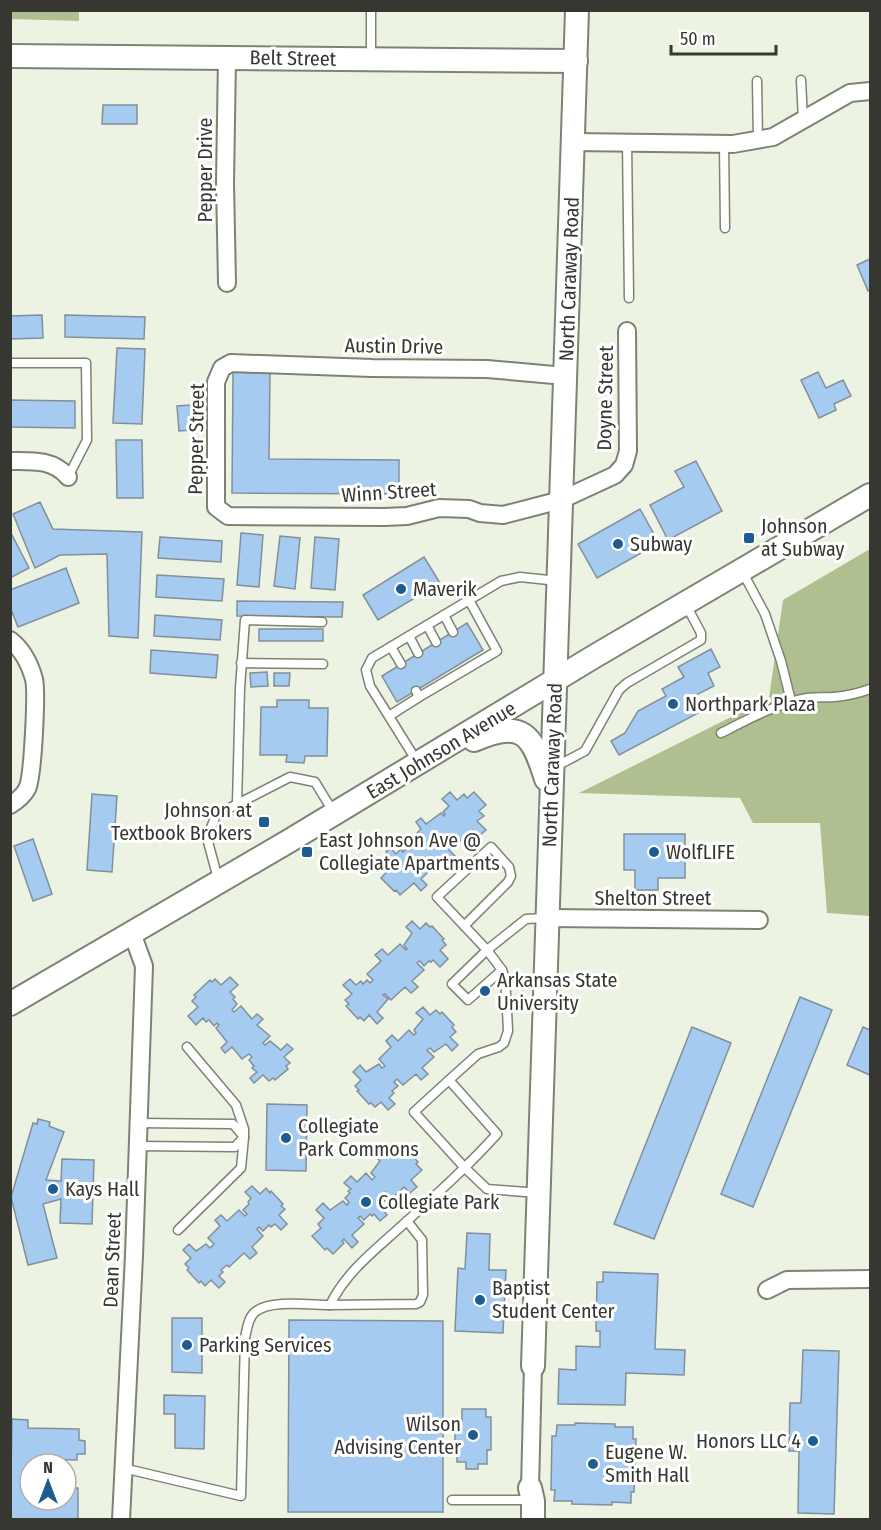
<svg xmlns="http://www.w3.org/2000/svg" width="881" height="1530" viewBox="0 0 881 1530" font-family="'Fira Sans Condensed',sans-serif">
<rect width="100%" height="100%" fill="#edf3e2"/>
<g fill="#b0bf8f">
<path d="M11,10l68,1v10l-68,-2z"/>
<path d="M870,549v367l-43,-3 -7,-90h-67l-13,-25 -161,-5 190,-95 14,-98z"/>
</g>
<g fill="#a5cbf1" stroke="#828f9b" stroke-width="1.5">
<path d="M103,105h34v19h-35z"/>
<path d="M870,259v31l-2,1 -11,-26z"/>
<path d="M42,315l1,23 -33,1v-23z"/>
<path d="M65,315l80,2 -1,22 -79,-2z"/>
<path d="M117,348l28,1 -3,75 -29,-1z"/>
<path d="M233,372l37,1 -1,86 130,1v34l-167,-1z"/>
<path d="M818,372l8,16 17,-8 8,16 -17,8 2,6 -17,8 -18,-38z"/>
<path d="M10,400l65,1v27l-65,-1z"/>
<path d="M191,405l2,25 -14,1 -2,-25z"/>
<path d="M116,440h26l1,58h-26z"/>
<path d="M696,461l26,50 -54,29 -18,-35 34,-18 -9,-16z"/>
<path d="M40,502l13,27 89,3 -4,106 -29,-2 -2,-82 -47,1 -25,13 -22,-54z"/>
<path d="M640,509l19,34 -62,35 -19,-34z"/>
<path d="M10,531l19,37 -19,10z"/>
<path d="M241,533l22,2 -4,52 -22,-2z"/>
<path d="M280,536l20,2 -5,51 -21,-3z"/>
<path d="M160,537l62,4 -1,21 -63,-4z"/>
<path d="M315,537l24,2 -4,51 -24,-2z"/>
<path d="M424,557l16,26 -62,37 -15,-25z"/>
<path d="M66,568l13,35 -61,24 -8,-20v-17z"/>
<path d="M157,575l67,4 -2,22 -66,-4z"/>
<path d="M237,601l106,1 -1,15 -105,-1z"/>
<path d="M155,615l67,5 -2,20 -66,-4z"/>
<path d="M467,623l16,27 -86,52 -15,-26z"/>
<rect x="259" y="629" width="64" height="12"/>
<path d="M711,649l9,18 -12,6 6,13 -22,11 8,15 -81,43 -8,-14 14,-8 13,-22 28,-15 -4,-7 22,-12 -6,-10z"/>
<path d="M151,650l67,5 -2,23 -66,-5z"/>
<path d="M267,672l1,14 -17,1 -1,-14z"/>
<path d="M274,673h16l-1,13h-15z"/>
<path d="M277,700h32v8h19l-1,48h-22l-1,7 -18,-1 1,-7h-27l1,-48h16z"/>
<path d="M450,792l7,8 7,-6 3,4 7,-6 12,13 -7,6 5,5 -7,5 9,9 -7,6 -6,-6 -12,11 -6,-7 -3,3 5,6 -8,7 7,7 -7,6 -6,-6 -8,7 -5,-6 -3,3 6,6 -12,12 6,6 -6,6 -7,-8 -14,12 -4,-5 -2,1 -13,-13 8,-8 -2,-3 7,-7 -8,-8 4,-5 6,7 5,-5 2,3 6,-6 3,3 3,-3 -5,-6 11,-11 -5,-7 5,-4 5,6 15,-11 3,3 1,-2 -2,-2 6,-6 -7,-7z"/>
<path d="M92,794l25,2 -5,76 -25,-2z"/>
<path d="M624,834h61v44h-27v12h-23v-20h-11z"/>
<path d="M33,839l19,55 -19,7 -19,-55z"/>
<path d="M412,921l8,8 6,-6 4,4 2,-1 12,13 -2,1 4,5 -6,5 8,9 -8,8 -7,-7 -2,2 -2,-1 -5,5 -4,-5 -3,2 7,7 -12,11 6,6 -7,6 -6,-6 -14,13 -6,-6 -2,1 5,4 -11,13 6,6 -6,6 -8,-9 -5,6 -4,-4 -2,2 -12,-13 3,-2 -4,-4 7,-6 -9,-9 7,-6 6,6 5,-4 2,3 4,-4 3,3 3,-3 -6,-6 14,-13 -6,-6 7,-6 6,6 12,-11 6,6 1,-1 -3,-4 8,-12 -6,-6z"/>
<path d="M230,977l8,8 -8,7 5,5 -2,2 4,5 -5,6 2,2 7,-6 11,13 5,-5 6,5 -6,6 13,11 -7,7 2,2 5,-4 11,9 6,-6 6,5 -9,8 6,6 -4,3 2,3 -13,11 -2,-2 -4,3 -6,-6 -9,8 -4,-5 7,-6 -5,-4 2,-2 -5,-6 3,-3 -3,-3 -7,5 -10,-12 -7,6 -4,-5 6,-6 -11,-14 3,-3 -2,-2 -3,3 -5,-6 -3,2 -3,-4 -7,7 -8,-9 10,-9 -6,-6 4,-4 -2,-2 16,-15 2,2 3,-3 6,6z"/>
<path d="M800,997l32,13 -79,197 -32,-13z"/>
<path d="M423,1007l7,8 6,-5 4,4 2,-2 12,13 -2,2 4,5 -6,5 8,8 -6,6 -6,-7 -12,8 -4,-4 -3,2 7,7 -12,11 6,6 -7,6 -5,-6 -13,11 -6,-6 -3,3 4,4 -6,5 2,2 -5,5 6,6 -7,6 -7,-8 -6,5 -4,-4 -2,1 -12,-13 2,-1 -4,-4 6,-6 -8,-8 7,-7 6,7 13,-8 3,4 3,-2 -6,-7 12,-12 -5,-6 6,-6 6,6 11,-11 5,5 2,-2 -2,-3 9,-11 -7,-6z"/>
<path d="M692,1027l39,16 -77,196 -40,-15z"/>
<path d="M863,1027l7,3v45l-23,-10z"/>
<path d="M267,1104l40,1 -1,66 -40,-1z"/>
<path d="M38,1119l12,3 -1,4 15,6 -18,48 15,1 1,-22 32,1 -2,64 -32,-1 1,-24 -18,5 14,54 -29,7 -17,-68 22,-74 4,1z"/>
<path d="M405,1148l13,14 -2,2 6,6 -11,10 6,7 -7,6 -6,-6 -12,12 -6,-7 -3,2 4,5 -7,5 2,3 -1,1 6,7 -7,6 -6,-7 -2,2 -2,-2 -6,6 -4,-4 -2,2 6,6 -12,11 6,7 -6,6 -8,-9 -2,2 2,2 -11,11 -6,-6 -2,2 -13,-14 9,-8 -3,-4 6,-6 -8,-8 7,-7 7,7 13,-9 4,4 2,-3 -4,-4 5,-5 -2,-2 3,-2 -7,-6 7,-7 6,6 9,-9 6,7 3,-3 -4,-4 9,-12 -6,-6 7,-6 8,8 6,-6 4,4z"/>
<path d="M252,1186l8,8 6,-6 4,5 1,-2 12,13 -2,2 4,3 -6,6 8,9 -6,6 -6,-6 -4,3 -2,-2 -6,6 -4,-4 -2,2 6,7 -11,11 5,6 -7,6 -6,-6 -15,14 -2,-2 -6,5 2,2 -4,4 6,6 -6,6 -8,-8 -6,6 -4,-5 -2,2 -12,-13 2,-2 -4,-4 6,-6 -8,-8 6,-6 7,7 10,-7 4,4 4,-4 -6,-6 12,-12 -5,-6 6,-5 6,6 12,-11 6,6 2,-2 -4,-4 6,-6 -1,-2 3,-4 -6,-6z"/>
<path d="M467,1233l23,1 -1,36h17l-3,63 -48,-2 3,-63 7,1z"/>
<path d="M603,1272l55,2 -3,75 30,1 -1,25 -58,-2 -1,32 -67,-1 1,-35 17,1v-24l24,1v-16h-4l1,-49h6z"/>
<path d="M172,1318h30v55l-30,-1z"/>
<path d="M289,1320l154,1v191h-155z"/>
<path d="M803,1350l36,1 -5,163 -36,-1 1,-62h-10l1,-48h11z"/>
<path d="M164,1395l41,1 -1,53 -29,-1v-34h-11z"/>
<path d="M462,1409h24v8h5v33h-4v14h-9v5h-12v-7h-9v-13h-2v-28h7z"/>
<path d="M12,1419l16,1v8l51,1v11l6,1v13h-8v6l-38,-1v5h-9v36h8v5h9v-5h19v-12h12v32h-68z"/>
<path d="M575,1423l40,1v3h18v12h3l-2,53h-3v11l-19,-1v3l-40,-1v-3h-18l1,-11h-4l1,-54h4l1,-11h18z"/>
</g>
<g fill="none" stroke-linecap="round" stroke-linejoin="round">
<g stroke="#7d8373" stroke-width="11">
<g id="lane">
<path d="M371,10v48"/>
<path d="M801,80l2,40"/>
<path d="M757,81l1,59"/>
<path d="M627,142l2,156"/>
<path d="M724,143l1,85"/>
<path d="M10,363h76l1,77 -19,37"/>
<path d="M742,571l23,43 16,47 10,40"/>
<path d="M444,615l9,17"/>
<path d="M427,625l9,17"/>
<path d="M409,636l9,17"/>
<path d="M391,647l10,17"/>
<path d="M241,663l82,1"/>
<path d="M416,691l3,6 78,-46 -28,-51"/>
<path d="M389,716l30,-19"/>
<path d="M721,733c26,-13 53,-28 81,-34 11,-3 22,-1 32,-2 13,-1 25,-4 36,-8"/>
<path d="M418,763l-48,-77 -4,-16 6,-12 129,-77 19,-4 38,4"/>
<path d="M555,767l30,-16 34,-61 8,-7 74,-43v-7l-15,-28"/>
<path d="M237,804l3,-116 5,-68 77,2"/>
<path d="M218,879l-11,-41 9,-23 74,-38 25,5 19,31"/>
<path d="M502,970l-34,30 -16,-16 35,-34 39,-31 20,-1"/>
<path d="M449,1080l-35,32 51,56 22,21 52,4"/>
<path d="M137,1146l98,1 9,-10 -11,-13 -95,-1"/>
<path d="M178,1230l63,-62 3,-31v-8l-8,-24 -49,-58"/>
<path d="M330,1305l86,-1 4,-2 3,-7 -1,-55 -15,-19"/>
<path d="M123,1468l118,28 4,-158c2,-9 3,-20 10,-26 15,-13 56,-7 75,-7 17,-35 49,-58 77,-84 31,-28 62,-56 90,-87l-48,-54 29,-26 21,-7 5,-4 4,-12 -1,-21 -2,-31 -3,-9 -15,-20 -50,-53 54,-50 18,20 2,9 -3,6 -44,44"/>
<path d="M452,1500h80"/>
</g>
</g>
<g stroke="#7d8373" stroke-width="20">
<g id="street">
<path d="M227,57l-2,126 2,100"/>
<path d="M573,142l160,2 40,-7 77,-44 20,-2"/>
<path d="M565,376l-78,-7 -115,-1 -141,-5 -9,5 -6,14v125l12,9 156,1 23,-1 32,-8 30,1 11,4 23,2 58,-15 54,-25 9,-10 4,-14 -1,-120"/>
<path d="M10,461c22,0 43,-2 58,16"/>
<path d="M10,640c12,9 20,25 24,39 3,13 -1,99 -7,110 -4,7 -10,12 -17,16"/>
<path d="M547,918l212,2"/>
<path d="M767,1290l20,-10 83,-1"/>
<path d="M530,1488l3,-122"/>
<path d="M121,1520l13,-264 10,-290 -12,-33"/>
</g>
</g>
<g stroke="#7d8373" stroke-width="26">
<g id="secondary">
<path d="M10,56l566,5"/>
<path d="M474,740c49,-21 58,-6 72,39"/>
<path d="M10,1004l279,-163 306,-185 275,-161"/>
<path d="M533,1366l44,-1356"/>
<path d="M530,1488l3,13v19"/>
</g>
</g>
<use href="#lane" stroke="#fff" stroke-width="8"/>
<use href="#street" stroke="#fff" stroke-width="16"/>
<use href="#secondary" stroke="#fff" stroke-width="22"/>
</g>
<g fill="#1c5c92" stroke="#fff" stroke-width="2">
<rect x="743" y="532" width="12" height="12" rx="3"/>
<circle cx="618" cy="544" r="6"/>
<circle cx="401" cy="589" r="6"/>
<circle cx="673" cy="704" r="6"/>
<rect x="258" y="816" width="12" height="12" rx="3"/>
<rect x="301" y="846" width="12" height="12" rx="3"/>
<circle cx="654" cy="852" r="6"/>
<circle cx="485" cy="991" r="6"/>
<circle cx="286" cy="1138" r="6"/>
<circle cx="53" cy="1189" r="6"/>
<circle cx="366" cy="1202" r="6"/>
<circle cx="480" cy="1300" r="6"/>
<circle cx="187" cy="1345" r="6"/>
<circle cx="473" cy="1435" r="6"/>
<circle cx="813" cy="1441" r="6"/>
<circle cx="593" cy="1464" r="6"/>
</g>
<g text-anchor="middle" stroke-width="6" stroke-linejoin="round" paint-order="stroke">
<g font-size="20" fill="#353730" stroke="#fff">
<text transform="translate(293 58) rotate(1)" y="7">Belt Street</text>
<text transform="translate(205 170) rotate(-90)" y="7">Pepper Drive</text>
<text transform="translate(569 279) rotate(-88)" y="7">North Caraway Road</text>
<text transform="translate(394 346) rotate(1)" y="7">Austin Drive</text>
<text transform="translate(605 398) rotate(-89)" y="7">Doyne Street</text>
<text transform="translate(196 439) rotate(-89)" y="7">Pepper Street</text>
<text transform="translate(389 492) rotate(-4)" y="7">Winn Street</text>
<text transform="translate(441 750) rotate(-31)" y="7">East Johnson Avenue</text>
<text transform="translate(552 765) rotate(-88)" y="7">North Caraway Road</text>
<text x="653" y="905">Shelton Street</text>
<text transform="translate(112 1260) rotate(-88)" y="7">Dean Street</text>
</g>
<g font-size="20" fill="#353730" stroke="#fff" text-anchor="start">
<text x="761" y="533">Johnson<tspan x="761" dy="23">at Subway</tspan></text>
<text x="630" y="551">Subway</text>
<text x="413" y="596">Maverik</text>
<text x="685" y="711">Northpark Plaza</text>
<text x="252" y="817" text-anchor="end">Johnson at<tspan x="252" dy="23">Textbook Brokers</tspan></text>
<text x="319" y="847">East Johnson Ave @<tspan x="319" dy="23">Collegiate Apartments</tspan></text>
<text x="666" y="859">WolfLIFE</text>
<text x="497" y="987">Arkansas State<tspan x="497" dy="23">University</tspan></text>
<text x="298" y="1133">Collegiate<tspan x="298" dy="23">Park Commons</tspan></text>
<text x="65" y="1196">Kays Hall</text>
<text x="378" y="1209">Collegiate Park</text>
<text x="492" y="1295">Baptist<tspan x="492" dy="23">Student Center</tspan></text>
<text x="199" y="1352">Parking Services</text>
<text x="461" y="1431" text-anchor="end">Wilson<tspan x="461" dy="23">Advising Center</tspan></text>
<text x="801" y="1448" text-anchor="end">Honors LLC 4</text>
<text x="605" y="1459">Eugene W.<tspan x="605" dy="23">Smith Hall</tspan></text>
</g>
</g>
<rect width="881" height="1530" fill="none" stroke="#353730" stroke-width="24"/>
<g transform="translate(48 1482)"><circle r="28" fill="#ffffff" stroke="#aeafac" stroke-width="1.5"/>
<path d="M0-4.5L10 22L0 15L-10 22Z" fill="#1c5c92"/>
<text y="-9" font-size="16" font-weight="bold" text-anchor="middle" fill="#353730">N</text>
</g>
<path d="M671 45v9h105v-9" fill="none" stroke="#353730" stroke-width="3"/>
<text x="680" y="45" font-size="18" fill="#353730" stroke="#ffffff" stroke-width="4.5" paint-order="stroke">50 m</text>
</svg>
